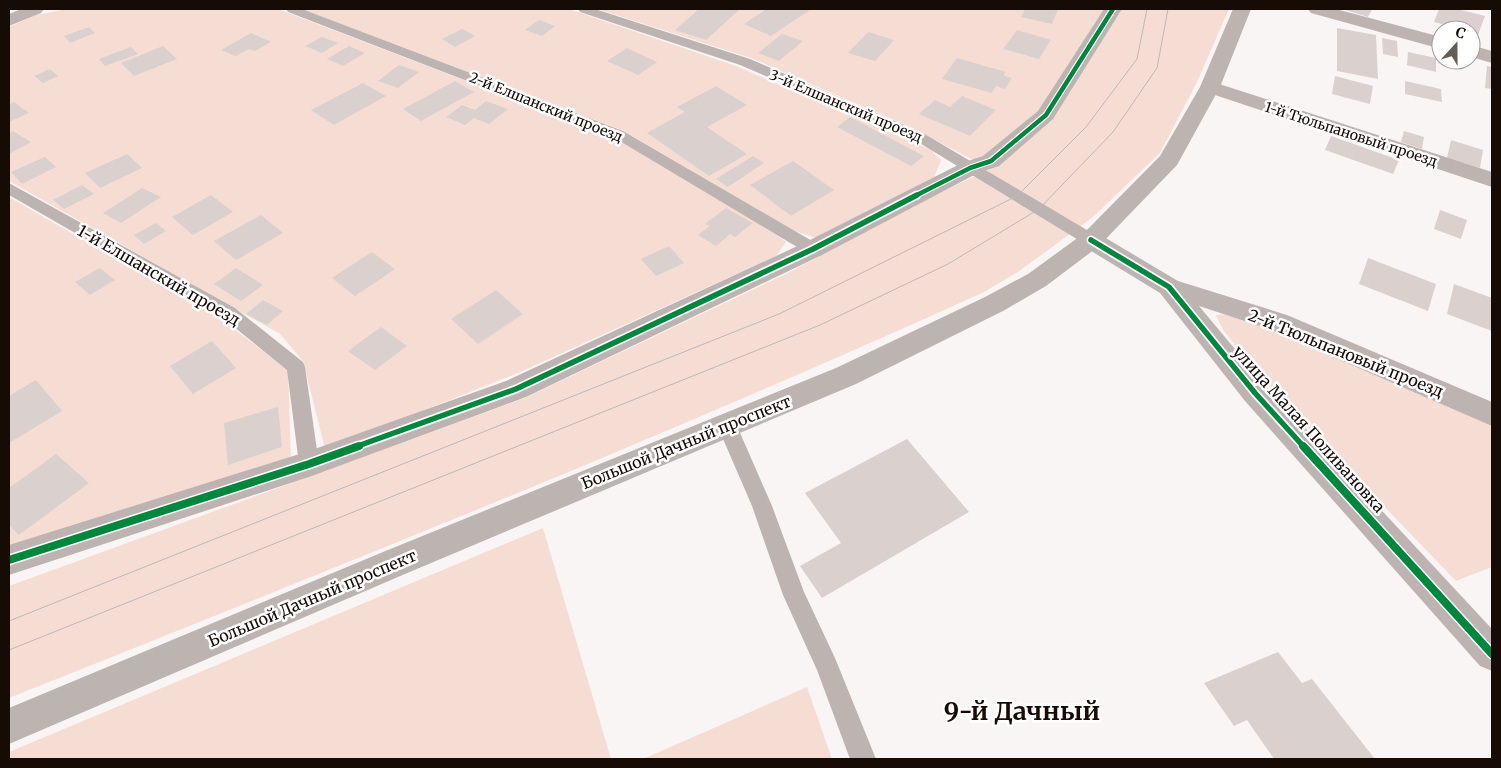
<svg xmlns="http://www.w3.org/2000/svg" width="1501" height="768" viewBox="0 0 1501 768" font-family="Merriweather,serif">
<rect width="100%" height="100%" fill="#f9f5f4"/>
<g fill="#f5ddd3">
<path d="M67,9h211l337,129 155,92 16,12 -10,14 -258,117 -193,76 -22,-88 -23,-27 -271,-153v-154l27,-12z"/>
<path d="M302,9h267l167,57 195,84 10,10 -7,18 -115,61 -24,-8 -173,-101z"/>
<path d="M597,9h509l-67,102 -46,42 -20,7 -60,-32 -162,-70z"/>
<path d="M1118,9h111l-32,73 -37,71 -67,64 -75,55 -36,21c-320,145 -647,275 -973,405v-112l516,-188 271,-129 124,-67 77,-36 57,-50z"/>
<path d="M9,197l213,123 66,50 3,90 -282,92z"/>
<path d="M1235,314l180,76 77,36v141l-36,14 -183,-190 -50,-61 -7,-15z"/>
<path d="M543,528l68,231h-602v-7z"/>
<path d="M807,687l25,72h-189z"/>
</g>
<g fill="#dad1ce">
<path d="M699,9h41l-34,31 -31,-10z"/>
<path d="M767,9h41l2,1 -39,26 -27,-12z"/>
<path d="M1025,9h33l-6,15 -31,-7z"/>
<path d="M1342,9h30l-4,8z"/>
<path d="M1439,9h18l28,7 -7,19 -7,-2v-3h-9l-28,-8z"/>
<path d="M539,20l16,6 -13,10 -17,-6z"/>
<path d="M89,27l6,6 -25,10 -6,-7z"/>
<path d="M1337,28l39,7 2,44 -41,-8z"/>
<path d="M462,29l13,7 -20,11 -13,-8z"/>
<path d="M1017,30l34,10 -12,19 -36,-10z"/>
<path d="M868,32l26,8 -19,21 -27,-8z"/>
<path d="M251,33l20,9 -16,9 -6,-2 -13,7 -15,-6z"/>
<path d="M782,34l21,7 -24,20 -21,-8z"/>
<path d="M322,37l16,6 -16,10 -17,-7z"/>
<path d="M1382,38l15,3 1,16 -15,-3z"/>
<path d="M163,46l14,13 -43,17 -13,-13z"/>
<path d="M349,46l16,7 -22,13 -16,-7z"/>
<path d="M131,47l7,7 -33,12 -6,-7z"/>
<path d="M627,48l30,14 -19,13 -31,-14z"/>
<path d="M1408,52l28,6v14l-29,-7z"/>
<path d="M957,58l49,14 -3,3 9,3 -7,11 -9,-3 -4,7 -50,-14z"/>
<path d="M1444,60h19l-1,6z"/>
<path d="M399,65l20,7 -21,16 -20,-7z"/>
<path d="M1487,66l5,1v22l-7,-1z"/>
<path d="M50,69l8,7 -15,7 -9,-7z"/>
<path d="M1335,76l38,10 -3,18 -38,-10z"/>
<path d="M455,81l19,11 -53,29 -18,-12z"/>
<path d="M1405,81l36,8 1,13 -37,-8z"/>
<path d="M363,83l23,13 -52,29 -23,-15z"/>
<path d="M716,86l31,19 -40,22 40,27 -38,22 -62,-43 38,-21 -8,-5z"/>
<path d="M962,96l34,14 -26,26 -51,-22 16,-14 15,7z"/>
<path d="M486,101l22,8 -19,15 -15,-6 -9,7 -19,-8 16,-12 13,5z"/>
<path d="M14,102l15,11 -20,9v-18z"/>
<path d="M850,117l74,39 -13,10 -74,-39z"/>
<path d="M13,131l18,11 -22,12v-20z"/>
<path d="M1404,131l20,6 -2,12 -21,-7z"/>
<path d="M1331,136l68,24 -6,14 -68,-24z"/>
<path d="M1451,140l32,10 -3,18 -33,-10z"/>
<path d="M127,154l15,14 -42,20 -15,-15z"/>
<path d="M753,156l11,7 -36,24 -12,-8z"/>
<path d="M45,157l11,10 -34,17 -11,-12z"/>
<path d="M793,161l41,29 -43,26 -41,-31z"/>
<path d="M82,185l12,9 -30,15 -11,-9z"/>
<path d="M142,188l19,9 -40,26 -18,-10z"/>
<path d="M211,195l22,17 -40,23 -21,-18z"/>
<path d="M726,208l27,15 -18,14 -5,-3 -14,12 -18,-11 12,-9 -5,-2z"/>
<path d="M1440,210l27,10 -6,19 -27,-10z"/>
<path d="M261,215l22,18 -47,27 -22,-19z"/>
<path d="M156,223l10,8 -22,13 -10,-9z"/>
<path d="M669,246l15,17 -28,13 -15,-17z"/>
<path d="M372,252l23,17 -40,27 -23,-18z"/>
<path d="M1368,258l68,26 -8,27 -69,-27z"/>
<path d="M100,268l15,12 -25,15 -15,-13z"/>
<path d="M236,268l27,17 -22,16 -27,-17z"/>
<path d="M1454,284l38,14v33l-45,-17z"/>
<path d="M496,290l27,24 -45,30 -27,-25z"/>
<path d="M263,300l20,11 -16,14 -21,-11z"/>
<path d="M381,327l26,19 -32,24 -27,-19z"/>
<path d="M212,341l24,27 -43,26 -23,-28z"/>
<path d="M36,380l26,31 -53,32v-47z"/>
<path d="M278,407l4,40 -54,18 -4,-42z"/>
<path d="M907,439l62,73 -147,86 -22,-32 41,-23 -36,-50z"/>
<path d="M56,454l33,29 -70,52 -10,-10v-37z"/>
<path d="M1278,652l24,31 10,-4 63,80h-101l-27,-39 -13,6 -30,-43z"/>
</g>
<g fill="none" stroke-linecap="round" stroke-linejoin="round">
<g fill="#bdb4b2" fill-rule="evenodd">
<path d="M286,9h16l321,122 196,114 2,4 -2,4 -6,2 -6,-2 -194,-116 -325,-125z"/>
<path d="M578,9h17l155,50 173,74 174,103 2,4 -2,4 -6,2 -6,-2 -172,-105 -173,-74 -160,-53z"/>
<path d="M9,183l226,125 68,54 2,5 14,97 -3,6 -7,3 -7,-3 -3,-6 -12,-94 -64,-52 -214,-123z"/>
<path d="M727,417l7,2 38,87 32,86 31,66 41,101h-26l-33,-89 -34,-75 -31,-89 -35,-81 3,-6z"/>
</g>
<g fill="#bdb4b2" fill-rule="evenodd">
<path d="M21,9h23l-3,4 -32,13v-12z"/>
<path d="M1104,9h18l-69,110 -54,47 -21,7 -156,82 -296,142 -217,80 -300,98v-30l300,-94 197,-70 298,-138 158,-80 21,-7 55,-45z"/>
<path d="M1308,9h28l105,28v12l-130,-36z"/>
<path d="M1471,45l21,6v12l-21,-6z"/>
<path d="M1210,81l282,91v15l-289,-96 -3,-4 3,-4z"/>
<path d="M1091,232l8,2 79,47 109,34 205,87v24l-223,-97 -70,-23 66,79 227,244v42l-12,-5 -235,-265 -85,-108 -77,-47 -4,-6 4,-6z"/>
</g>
<path fill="#bcb4b0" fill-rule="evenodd" d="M1233,9h18l-31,78 -43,78 -78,81 -53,40 -43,25 -147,73 -451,190 -396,170v-36l374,-156 453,-184 149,-71 43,-23 55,-40 77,-78 40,-69z"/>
<g stroke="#bdb8b6" stroke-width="1">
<path d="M9,621l770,-307 238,-118 69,-69 51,-68 10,-50"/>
<path d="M9,650l811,-325 128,-61 91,-55 74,-77 44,-64 11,-59"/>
</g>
<g stroke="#fff" stroke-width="7">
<path id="cycleway-far2" d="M915,196l55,-28 21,-7 55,-46 67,-106"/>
</g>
<g stroke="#fff" stroke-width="9">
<g id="cycleway-far1">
<path d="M1091,240l78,47 86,106 49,54"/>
<path d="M355,447l161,-58 297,-140 104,-54"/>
</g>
</g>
<g stroke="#fff" stroke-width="11">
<g id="cycleway">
<path d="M1303,446l189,208"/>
<path d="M9,560l300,-96 50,-18"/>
</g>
</g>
<use href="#cycleway-far2" stroke="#00873e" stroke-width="4.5"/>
<use href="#cycleway-far1" stroke="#00873e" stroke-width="5.5"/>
<use href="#cycleway" stroke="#00873e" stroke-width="8"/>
</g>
<g text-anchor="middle" stroke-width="5" stroke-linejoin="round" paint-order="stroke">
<g font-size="14" fill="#170b06" stroke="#fff">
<text transform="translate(846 106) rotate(23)" y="5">3-й Елшанский проезд</text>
<text transform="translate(546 107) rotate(22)" y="5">2-й Елшанский проезд</text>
<text transform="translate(1351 134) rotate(18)" y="5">1-й Тюльпановый проезд</text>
</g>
<g font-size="16" fill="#170b06" stroke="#fff">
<text transform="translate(159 275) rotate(30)" y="6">1-й Елшанский проезд</text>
<text transform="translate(1346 353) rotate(22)" y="6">2-й Тюльпановый проезд</text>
<text transform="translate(1309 429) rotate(48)" y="6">улица Малая Поливановка</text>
<text transform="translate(686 442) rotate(-22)" y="6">Большой Дачный проспект</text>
<text transform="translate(312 598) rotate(-23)" y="6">Большой Дачный проспект</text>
</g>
<g font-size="25" font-weight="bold" fill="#170b06" stroke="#fff">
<text x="1022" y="720">9-й Дачный</text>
</g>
</g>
<rect width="1501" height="768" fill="none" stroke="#170b06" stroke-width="20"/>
<g transform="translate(1456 45) rotate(21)"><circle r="24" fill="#ffffff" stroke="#a29d9b"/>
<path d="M0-4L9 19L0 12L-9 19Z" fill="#665d59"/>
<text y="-8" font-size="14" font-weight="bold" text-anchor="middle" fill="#170b06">С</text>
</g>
</svg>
